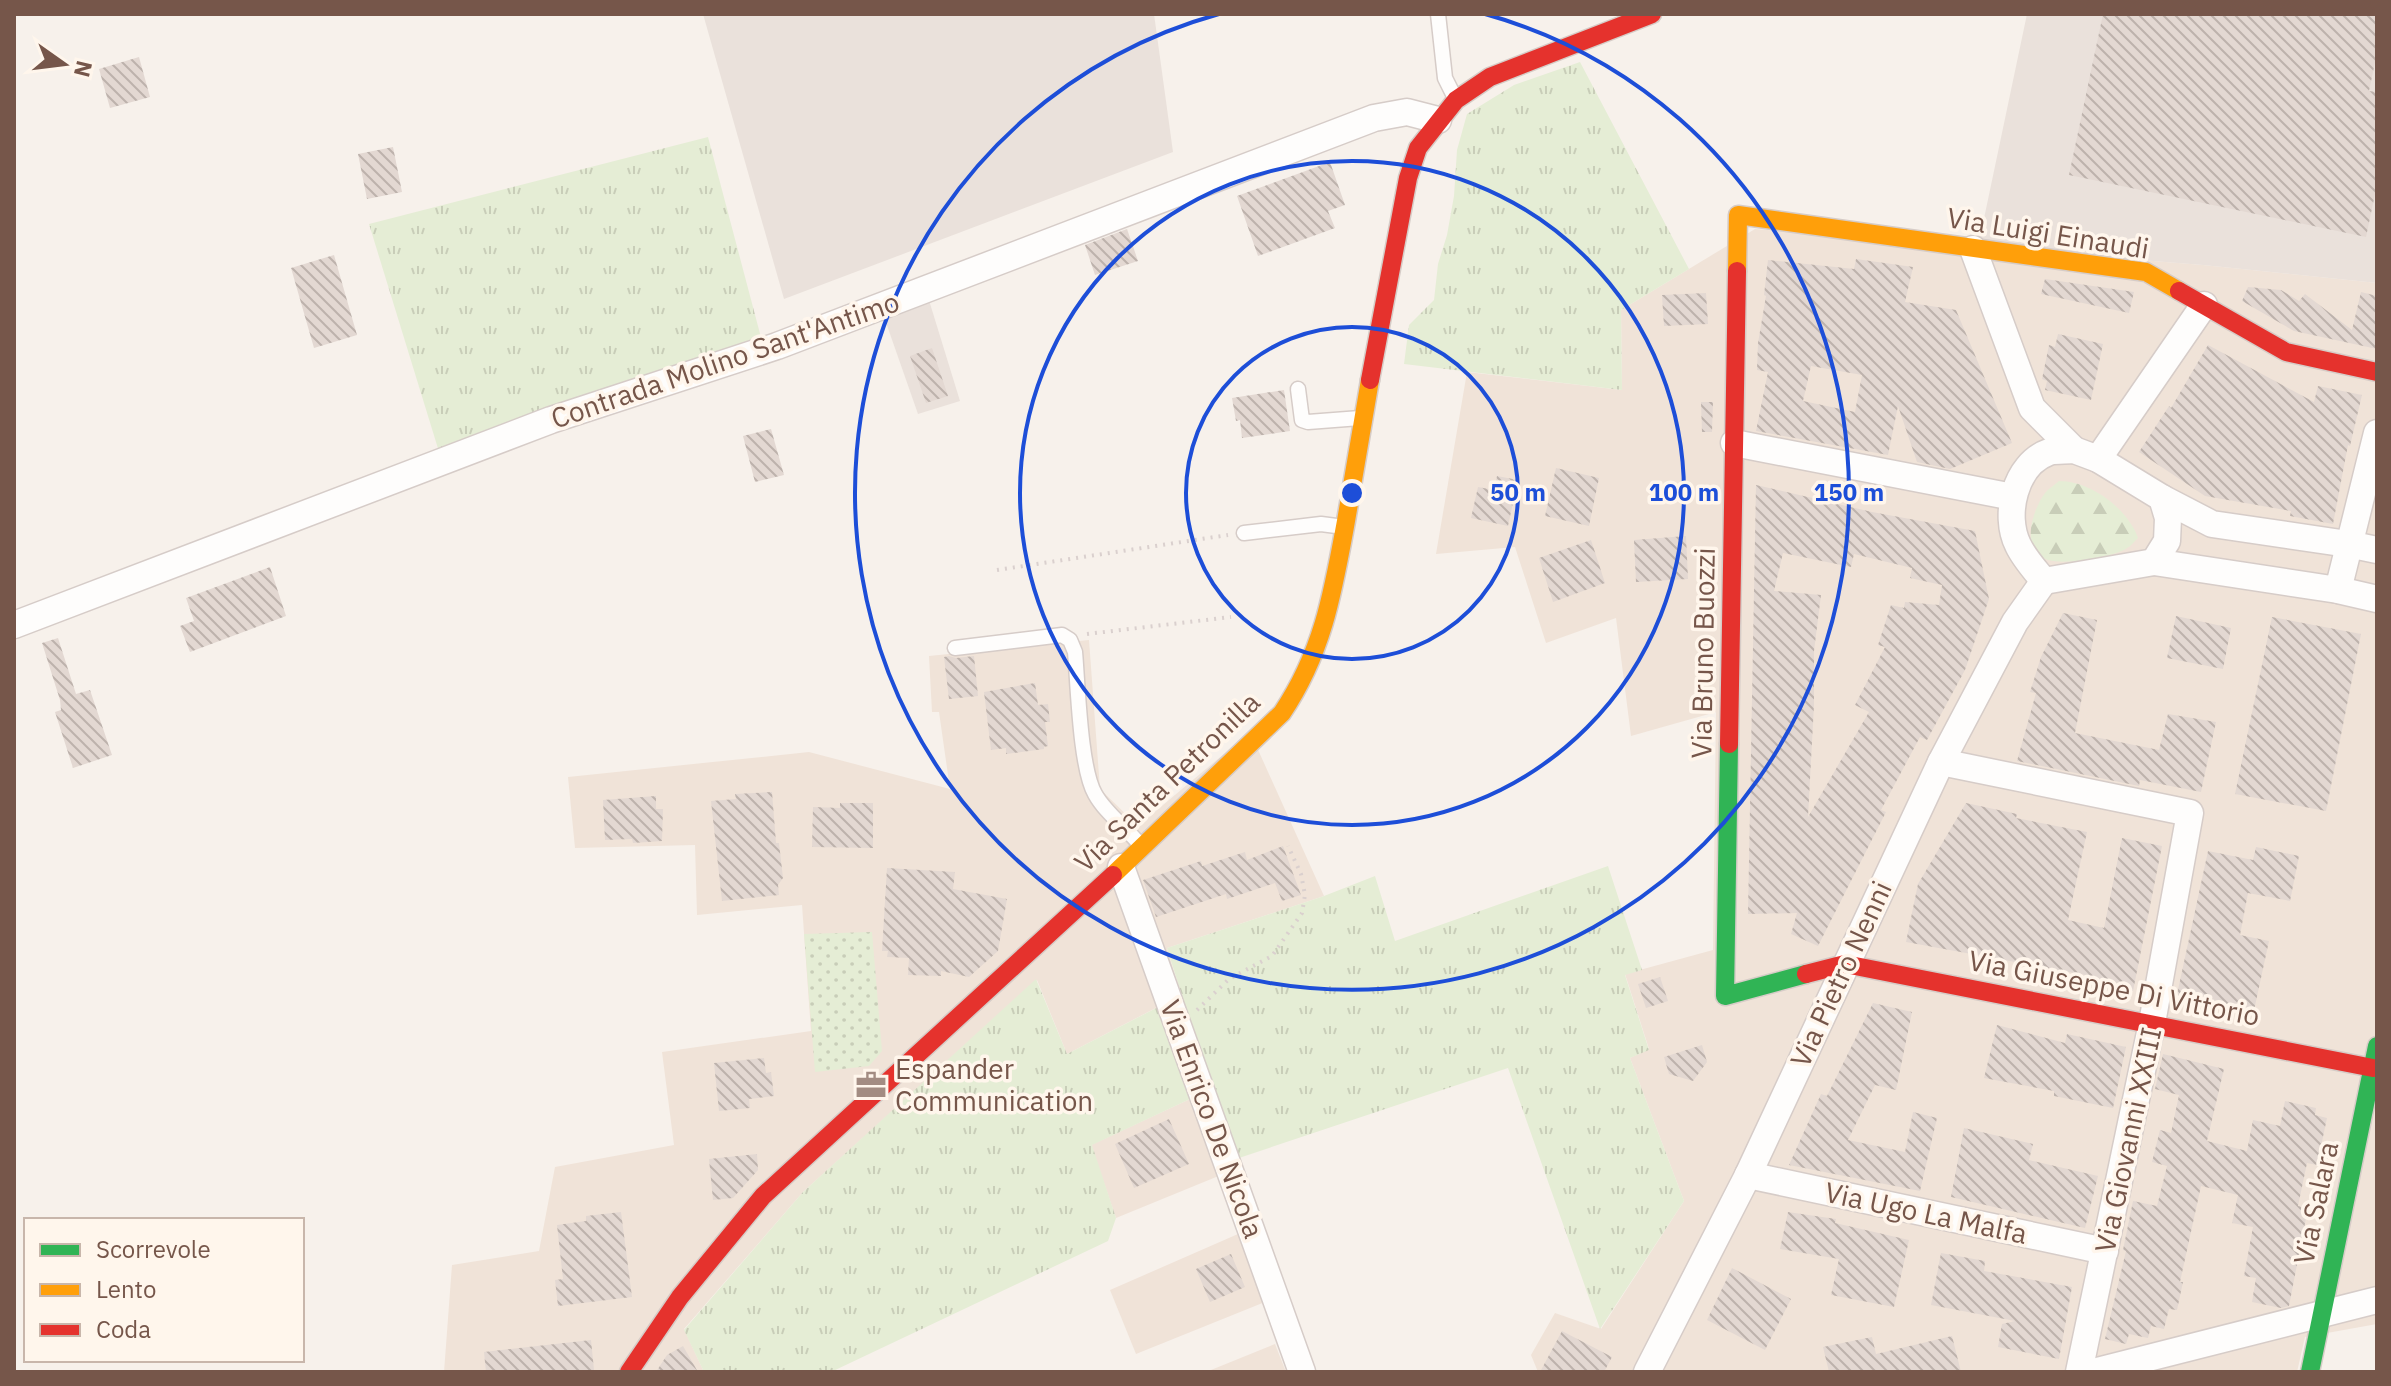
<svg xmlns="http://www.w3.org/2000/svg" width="2391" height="1386" viewBox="0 0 2391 1386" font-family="'IBM Plex Sans',sans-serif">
<defs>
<pattern id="grass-tufts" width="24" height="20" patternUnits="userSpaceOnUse" patternTransform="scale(2)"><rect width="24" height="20" fill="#e5edd5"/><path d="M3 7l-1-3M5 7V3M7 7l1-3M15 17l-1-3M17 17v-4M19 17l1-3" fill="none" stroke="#c8cdb8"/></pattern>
<pattern id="forest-firs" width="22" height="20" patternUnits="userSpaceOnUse" patternTransform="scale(2)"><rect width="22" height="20" fill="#e5edd5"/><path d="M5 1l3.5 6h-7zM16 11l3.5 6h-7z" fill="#c8cdb8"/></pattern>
<pattern id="park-dots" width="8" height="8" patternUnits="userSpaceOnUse" patternTransform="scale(2)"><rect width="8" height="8" fill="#e5edd5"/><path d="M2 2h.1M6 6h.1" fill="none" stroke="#c8cdb8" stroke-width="1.8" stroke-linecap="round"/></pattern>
<pattern id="building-back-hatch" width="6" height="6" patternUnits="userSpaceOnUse" patternTransform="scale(2)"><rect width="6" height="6" fill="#e3d8d2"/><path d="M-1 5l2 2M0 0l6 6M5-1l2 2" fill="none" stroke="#bdb2ac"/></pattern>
</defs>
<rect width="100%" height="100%" fill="#f7f1eb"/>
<g fill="#f0e3d8">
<path d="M1755,229l448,36 174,18v1041l-72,13 -8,35h-759l-7,-17 24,-42 46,16 83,-128 -54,-143 19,-9 -24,-75 88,-24 3,-238 -85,24 -15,-118 -70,25 -31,-96 -79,7 31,-182 155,18 -1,-80z"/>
<path d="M1089,640l11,149 38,37 112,-94 74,164 -157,52 14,47 -114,59 -30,-74 -234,212 -119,137 20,43h-260l8,-107 87,-14 16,-84 119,-22 -12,-93 149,-21 -9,-126 -105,10 -2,-70 -120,3 -7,-71 241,-25 141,37 -11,-77h-7l-3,-56z"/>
<path d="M1190,1099l31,76 -105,43 -25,-73z"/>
<path d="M1238,1234l27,68 -129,52 -26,-64z"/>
<path d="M1275,1344l11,28h-80z"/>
</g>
<g fill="#eae1db">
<path d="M703,14h451l19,138 -389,147z"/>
<path d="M2027,14h350v269l-174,-18 -225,-18z"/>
<path d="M928,297l32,104 -42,13 -35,-100z"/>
</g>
<g fill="url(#grass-tufts)">
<path d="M1580,62l109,207 -68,41 1,80 -218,-26 5,-39 25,-25 4,-36 9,-29 7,-39 3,-46 10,-36 47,-29z"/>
<path d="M708,137l55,208 -323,110 -71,-231z"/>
<path d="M1608,866l34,104 -17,5 24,75 -19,8 54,143 -84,128 -92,-261 -275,92 -66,-212 157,-52 51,-20 20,65z"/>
<path d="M1036,979l31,75 95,-49 28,94 -98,46 24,73 -8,23 -277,131h-127l-20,-42 119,-138z"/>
</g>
<path fill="url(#forest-firs)" d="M2059,481c32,0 69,28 79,57 -4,4 -9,10 -14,12 -17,8 -62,16 -79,9 -25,-11 -12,-50 0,-66 4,-5 10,-8 14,-12z"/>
<path fill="url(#park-dots)" d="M872,932l10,119 -13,15 -54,6 -11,-138z"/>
<g fill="url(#building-back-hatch)" fill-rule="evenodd">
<path d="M2103,14h274v39l-8,38 8,1v93l-11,52 -297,-62z"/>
<path d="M139,57l11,40 -40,11 -11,-39z"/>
<path d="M393,147l9,45 -35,7 -9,-45z"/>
<path d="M1330,162l15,43 -17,6 7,17 -77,28 -21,-60z"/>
<path d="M1127,229l11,32 -43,14 -10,-30z"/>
<path d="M334,255l23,80 -43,13 -23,-80z"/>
<path d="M1856,259l57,8 -8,35 51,8 56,133 -62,26 -33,-7 -19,-56 -10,49 -132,-24 12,-59 -11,-2 1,-27 8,-47 -2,-1 4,-35 86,9zM1811,366l51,9 -7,37 -52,-11z"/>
<path d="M2045,279l89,13 -5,21 -88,-19z"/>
<path d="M2248,287l33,3 18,11 6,-7 47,36 9,-38 16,4v53l-83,-18 -52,-30z"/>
<path d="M1706,293l2,31 -44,2 -2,-31z"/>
<path d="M2058,334l45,10 -12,56 -46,-10 2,-9 -5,-2 7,-34 6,2z"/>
<path d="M2208,345l106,57 4,-16 44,9 -12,51 -2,-1 -15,79 -43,-8 1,-5 -86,-15 -66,-44 30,-46 2,2z"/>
<path d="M932,348l16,48 -22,7 -16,-47z"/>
<path d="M1284,390l6,41 -48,7 -2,-18 -4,1 -4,-23z"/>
<path d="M1701,402h12l-1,30h-10z"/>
<path d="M771,429l13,46 -29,7 -12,-46z"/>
<path d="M1556,468l43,10 -10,48 -44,-10z"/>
<path d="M1497,476l21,4 -10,46 -37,-8 7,-31 16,3z"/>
<path d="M1756,485l116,27 103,19 14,68 -24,71 -38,70 -7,-3 -39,73 5,2 -68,134 -27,-12 6,-21 -49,1zM1783,553l68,14 3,-13 58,14 -2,10 32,7 -3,20 -34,-3 -1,6 -13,-3 -13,40 7,2 -30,58 14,7 -61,105 6,-112v-54l7,-56 -47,-4z"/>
<path d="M1686,536l2,43 -52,3 -2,-42z"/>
<path d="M1591,540l14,43 -52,19 -14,-44z"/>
<path d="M270,567l16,49 -96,36 -10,-26 14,-5 -8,-23z"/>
<path d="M2063,613l34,7 -22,113 84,17 9,-36 48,8 -15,70 -61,-12 -1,6 -122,-25 19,-68 -6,-1 11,-35z"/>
<path d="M2176,616l55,12 -8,41 -56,-11z"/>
<path d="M2272,617l89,17 -35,177 -91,-17z"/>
<path d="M58,638l18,56 14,-4 22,65 -39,13 -18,-56 6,-2 -1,-10 -18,-57z"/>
<path d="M949,656l7,2 18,-2 4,40 -29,3 -5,-42z"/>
<path d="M1035,683l3,22 10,-1 2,18h-5l3,24 -4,1v2l-38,5v-6l-15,2 -7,-58z"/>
<path d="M772,792l4,51h3l4,35 -5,7 1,10 -57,6 -11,-100 25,-2 -1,-5z"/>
<path d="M656,796v13h7l-1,32 -29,2 -1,-4 -27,1 -2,-40z"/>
<path d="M840,803h33v45l-61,-1 1,-40 27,1z"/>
<path d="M1966,803l51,11 -1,4 71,14 -19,88 36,8 18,-90 40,8 -29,145 -49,-11 1,-5 -179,-33 12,-58z"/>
<path d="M1283,846l18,49 -19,6 -7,-18 -48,16 -1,-5 -70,23 -13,-37 58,-19 1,5 43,-14 2,8z"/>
<path d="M2256,847l43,9 -9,45 -42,-8 -8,42 29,6 -16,74 -77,-16 32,-148 45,9z"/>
<path d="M887,868l68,4 -2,17 54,10 -9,52 -29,26 -28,-6v5l-33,-1 1,-17 -22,-1 1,-6h-6z"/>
<path d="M1660,977l8,24 -22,7 -8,-24z"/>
<path d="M1873,1003l39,9 -16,78 -21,-5 -27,55 57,12 8,-40 24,6 -17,73 -131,-26 32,-71 6,2z"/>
<path d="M1997,1025l68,18 2,-9 59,13 -13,61 -59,-12v-5l-70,-13z"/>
<path d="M1702,1045l5,17 -14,19 -24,-7 -5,-17z"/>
<path d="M2163,1054l61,15 -17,72 40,10 6,-31 27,6 5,-25 31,7 -1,7 12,3 -10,47 -10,-2 -9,43 10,2 -19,98 -8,2 -29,-6 4,-24 -12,-2 9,-49 -21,-4 6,-28 -37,-9 -21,96h3l-6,28 -8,-1 -5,20 -13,-3 -3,12 -19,-4 -3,10 -21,-5 21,-88 -3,-1 10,-49 24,5 10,-40 -15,-4 8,-32 11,3 8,-38 -24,-6z"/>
<path d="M764,1058l2,15 5,-1 3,24 -25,3 1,9 -31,3 -5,-48z"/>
<path d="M1169,1119l20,45 -55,24 -19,-44z"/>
<path d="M1964,1128l69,16 -4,16 69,16 -13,52 -134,-31z"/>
<path d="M757,1154l1,16 -25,28 -20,2 -4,-41z"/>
<path d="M621,1212l11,85 -74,9 -3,-26 8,-1 -6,-54 29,-4v-5z"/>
<path d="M1788,1212l48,7 -1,4 74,17 -15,67 -63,-12 8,-36 -59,-10z"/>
<path d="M1941,1253l44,8 -1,10 88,16 -13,72 -61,-12 4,-23 13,-3 -84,-16z"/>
<path d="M1231,1254l14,33 -35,15 -14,-33z"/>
<path d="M1732,1268l59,31 -26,51 -58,-30z"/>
<path d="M1562,1331l50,26 -8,15h-64z"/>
<path d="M1952,1336l9,36h-132l-6,-25 49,-10 4,17z"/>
<path d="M591,1340l3,30 -108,2 -2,-20z"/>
<path d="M683,1346l15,26h-42l11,-17z"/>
</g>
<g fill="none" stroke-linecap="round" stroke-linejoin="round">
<g stroke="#d6ccc8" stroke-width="17">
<g id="lane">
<path d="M1438,14l7,64 11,22"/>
<path d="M1298,389l4,31 6,2 52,-4"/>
<path d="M1244,533l77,-9 23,3"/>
<path d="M955,648l107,-13 8,5 5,12c3,33 5,116 20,142 11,20 32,34 46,52"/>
</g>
</g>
<g stroke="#d6ccc8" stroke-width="29">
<g id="street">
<path d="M1973,249l59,159 42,42"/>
<path d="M1734,443l279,54"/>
<path d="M2074,450l24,9 64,39 6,20 -1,23 -13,21 -110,19c-9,-11 -20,-23 -26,-36 -15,-30 -3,-81 31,-93 7,-2 18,-1 25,-2z"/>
<path d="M2098,459l106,-154"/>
<path d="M2162,498l50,26 136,20 29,6"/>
<path d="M2154,562l184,28 39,9"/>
<path d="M2338,590l39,-157"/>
<path d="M14,625l537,-205 226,-74 597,-228 33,-6 31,8"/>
<path d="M1941,762l249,51 -38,210 -73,349"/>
<path d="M1121,867l181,505"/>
<path d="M1748,1175l357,76"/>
<path d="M1647,1372l101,-197 193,-413 74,-140 29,-41"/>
<path d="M2093,1372l284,-72"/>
</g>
</g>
<g stroke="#d6ccc7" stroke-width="21">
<g id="fast">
<path d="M1729,744l-4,252 81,-22"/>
<path d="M2310,1372l67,-326"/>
</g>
</g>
<g stroke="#d6ccc7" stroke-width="21">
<g id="slow">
<path d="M1737,271l1,-56 408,57 33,19"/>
<path d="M1113,875l169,-162c41,-61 51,-121 64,-192 8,-47 16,-94 24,-141"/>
</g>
</g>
<g stroke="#d6ccc7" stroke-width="21">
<g id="jam">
<path d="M2179,291l107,61 91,20"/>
<path d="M1370,380l38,-202 10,-30 38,-48 34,-23 162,-63"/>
<path d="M1729,744l8,-473"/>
<path d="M1806,974l39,-10 528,104"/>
<path d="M629,1372l51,-75 83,-101 350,-321"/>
</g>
</g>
<g stroke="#dad0ce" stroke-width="4" stroke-dasharray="2 6" stroke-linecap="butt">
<path d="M997,570l231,-35"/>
<path d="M1087,634l144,-17"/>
<path d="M1197,1010l32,-31 43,-23 30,-43 3,-18 -4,-21 -13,-28"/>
</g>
<use href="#lane" stroke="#fefdfc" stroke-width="14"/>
<use href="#street" stroke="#fefdfc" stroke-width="26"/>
<use href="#fast" stroke="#30b455" stroke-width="18"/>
<use href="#slow" stroke="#ff9f0a" stroke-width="18"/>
<use href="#jam" stroke="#e5322d" stroke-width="18"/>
</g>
<g fill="none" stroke="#1d4ed8" stroke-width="4">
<circle cx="1352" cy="493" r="166"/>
<circle cx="1352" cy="493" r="332"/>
<path d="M1485 14A497 497 0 1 1 1219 14"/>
</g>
<defs>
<g id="office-bare" transform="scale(2.4)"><path d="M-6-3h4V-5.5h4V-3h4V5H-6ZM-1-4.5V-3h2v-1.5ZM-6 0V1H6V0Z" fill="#a38c82" stroke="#fff6ec" stroke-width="2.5" paint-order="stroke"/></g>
</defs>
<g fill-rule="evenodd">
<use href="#office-bare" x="871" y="1085"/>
</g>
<g text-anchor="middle" stroke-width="7" stroke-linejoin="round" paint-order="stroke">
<g font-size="28" fill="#76564a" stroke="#fff6ec">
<text transform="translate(2048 233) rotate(9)" y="10">Via Luigi Einaudi</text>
<text transform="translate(725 360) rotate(-19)" y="10">Contrada Molino Sant'Antimo</text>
<text transform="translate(1703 653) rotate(-89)" y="10">Via Bruno Buozzi</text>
<text transform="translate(1167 782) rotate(-44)" y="10">Via Santa Petronilla</text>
<text transform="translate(1841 974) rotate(-65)" y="10">Via Pietro Nenni</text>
<text transform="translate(2114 988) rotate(11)" y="10">Via Giuseppe Di Vittorio</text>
<text transform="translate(1212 1119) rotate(70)" y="10">Via Enrico De Nicola</text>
<text transform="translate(2128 1140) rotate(-78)" y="10">Via Giovanni XXIII</text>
<text transform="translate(2316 1203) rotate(-78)" y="10">Via Salara</text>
<text transform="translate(1926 1213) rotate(12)" y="10">Via Ugo La Malfa</text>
</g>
<g font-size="28" fill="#76564a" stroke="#fff6ec" text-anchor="start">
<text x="895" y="1079">Espander<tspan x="895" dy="32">Communication</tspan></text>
</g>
</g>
<circle cx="1352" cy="493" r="12" fill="#1d4ed8" stroke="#fff6ec" stroke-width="4"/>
<g font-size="24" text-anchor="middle" font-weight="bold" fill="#1d4ed8" stroke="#fff6ec" stroke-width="7" stroke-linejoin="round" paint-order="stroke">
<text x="1518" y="501">50 m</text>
<text x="1684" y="501">100 m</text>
<text x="1849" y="501">150 m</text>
</g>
<rect width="2391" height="1386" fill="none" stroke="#76564a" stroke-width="32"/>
<rect x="24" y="1218" width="280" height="144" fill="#fff6ec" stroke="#c8b6ab" stroke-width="2"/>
<rect x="40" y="1244" width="40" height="12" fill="#30b455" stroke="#c8b6ab" stroke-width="2"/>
<text x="96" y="1258" font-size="24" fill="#76564a">Scorrevole</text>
<rect x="40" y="1284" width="40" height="12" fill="#ff9f0a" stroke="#c8b6ab" stroke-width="2"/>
<text x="96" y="1298" font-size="24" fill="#76564a">Lento</text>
<rect x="40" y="1324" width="40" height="12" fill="#e5322d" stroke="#c8b6ab" stroke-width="2"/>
<text x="96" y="1338" font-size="24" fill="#76564a">Coda</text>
<g transform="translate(64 64) rotate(104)" stroke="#fff6ec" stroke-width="6" paint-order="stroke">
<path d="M0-6L14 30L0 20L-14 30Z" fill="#76564a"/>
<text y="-12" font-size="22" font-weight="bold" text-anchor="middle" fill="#76564a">N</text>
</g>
</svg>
